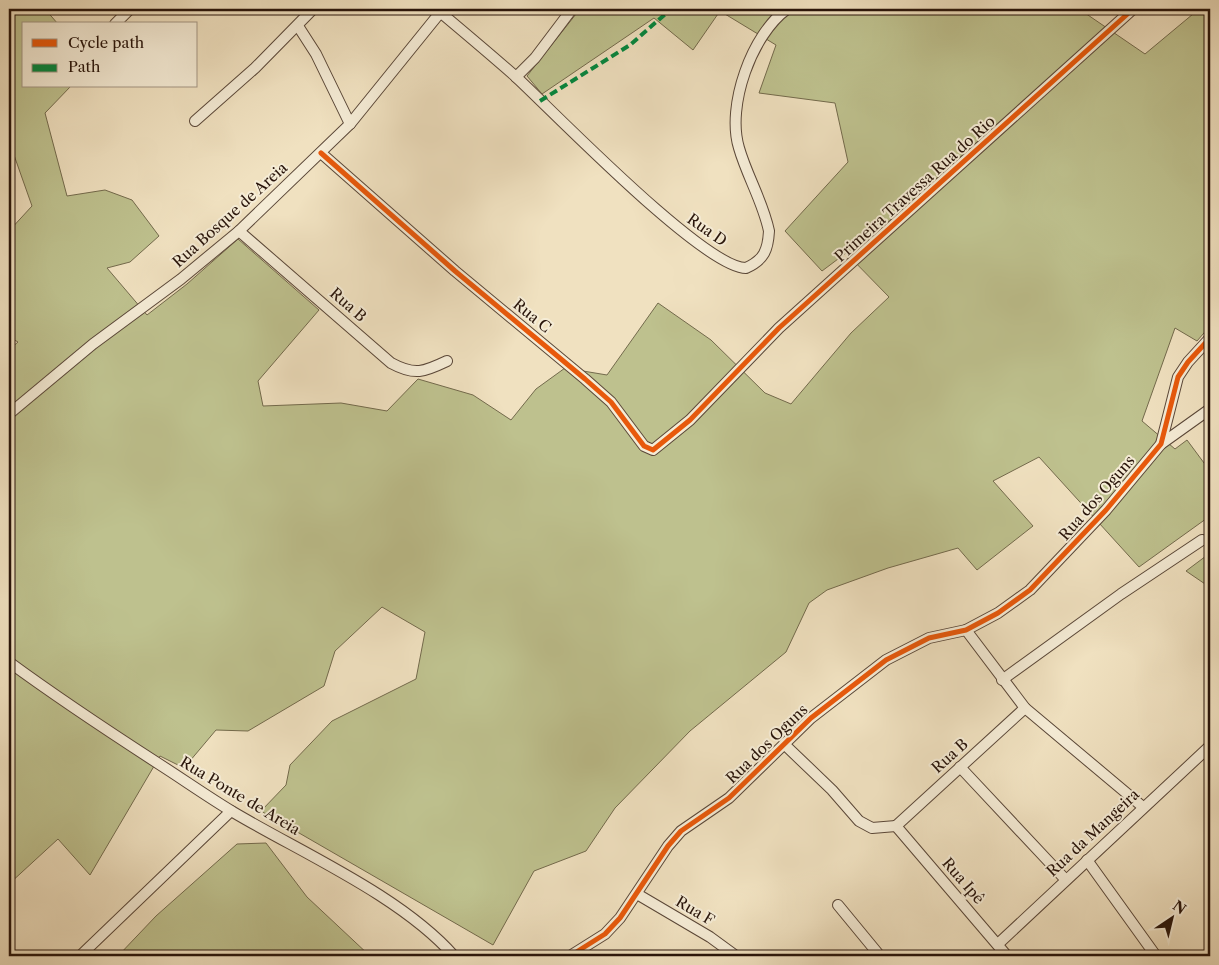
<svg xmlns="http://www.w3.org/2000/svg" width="1219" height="965" viewBox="0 0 1219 965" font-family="'Libre Caslon Text',serif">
<rect width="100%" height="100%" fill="#f0e1c0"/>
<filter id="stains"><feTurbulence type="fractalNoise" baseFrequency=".004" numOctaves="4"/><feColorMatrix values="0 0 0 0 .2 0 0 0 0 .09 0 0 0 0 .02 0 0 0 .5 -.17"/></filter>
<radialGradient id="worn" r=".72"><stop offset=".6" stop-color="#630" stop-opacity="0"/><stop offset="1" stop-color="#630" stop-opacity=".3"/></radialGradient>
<g fill="#bec18e" stroke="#736a4c">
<path d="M9,9h36l13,15h-34v62h47l-26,27 22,83 38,-6 27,10 27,36 -29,26 -23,6 40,47 40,-31 51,-45 81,71 -61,71 5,25 78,-3 46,8 31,-32 55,16 38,25 25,-31 29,-21 42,7 51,-72 53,37 54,53 26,11 60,-71 38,-36 -43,-44 -24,18 -37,-40 63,-69 -13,-59 -76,-10 17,-48 -56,-34 -27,39 -39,-32 -112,76 -15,-18 53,-67h275l6,5 49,-5h173l2,4 60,41 54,-45h11v317l-13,15 -22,-13 -33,93 33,28 12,-9 23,31v45l-71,51 -100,-110 -46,24 40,45 -56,44 -19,-22 -70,20 -61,22 -18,13 -23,49 -96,79 -75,77 -29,43 -52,20 -41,74 -232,-134 25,-26 4,-20 42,-44 84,-42 9,-47 -43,-25 -47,44 -11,35 -76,45 -32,-1 -32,38 -24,-12 -70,119 -32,-36 -49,45v-534l9,-8 -9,-5v-106l23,-25 -23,-65z"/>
<path d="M1210,553v32l-2,1 -22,-15z"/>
<path d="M266,843l41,54 63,59h-252l38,-40 81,-72z"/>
</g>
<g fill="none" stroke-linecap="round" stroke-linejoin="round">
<g stroke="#5a4738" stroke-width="12">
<g id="street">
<path d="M440,12c25,21 50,42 75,64 38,35 189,192 231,192 18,-8 22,-18 23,-37 -6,-29 -22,-55 -30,-83 -13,-42 13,-114 48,-139"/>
<path d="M115,24l15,-15"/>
<path d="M298,26l18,28 34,70"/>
<path d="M516,77l19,-19 37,-49"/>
<path d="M195,121l60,-53 58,-59"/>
<path d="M321,153l134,118 130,108 26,23 33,44 9,4 37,-30 89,-92 354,-319"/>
<path d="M239,231l152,132c24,13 33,9 56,-2"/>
<path d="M9,414l84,-70 88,-65 58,-48 111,-107 93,-115"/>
<path d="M1161,444l49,-35"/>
<path d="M966,630l59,78 118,99"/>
<path d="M9,662c49,36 99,69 150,102 25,16 49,33 74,48 69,41 168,84 221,144"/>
<path d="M1002,680l119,-86 81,-54"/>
<path d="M784,744l48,46 27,31 13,7 24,-2"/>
<path d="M960,767l105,112"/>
<path d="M896,826l129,-118"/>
<path d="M896,826l111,130"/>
<path d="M1087,860l69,96"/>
<path d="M637,894l73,43 26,19"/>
<path d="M838,905l42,51"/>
<path d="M998,944l212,-198"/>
<path d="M80,956l151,-145"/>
<path d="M570,956l35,-22 15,-16 48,-72 13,-15 48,-33 82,-80 75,-58 43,-22 37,-8 32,-17 32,-23 76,-80 55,-66 17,-67 10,-15 22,-24"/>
</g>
</g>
<use href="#street" stroke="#f5ecd6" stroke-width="10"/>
<path stroke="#00873e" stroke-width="4" stroke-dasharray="8 4" stroke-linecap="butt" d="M540,101l90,-56 41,-36"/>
<g stroke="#f5ecd6" stroke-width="8">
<g id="cycleway">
<path d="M321,153l134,118 130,108 26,23 33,44 9,4 37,-30 89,-92 354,-319"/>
<path d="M570,956l35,-22 15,-16 48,-72 13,-15 48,-33 82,-80 75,-58 43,-22 37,-8 32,-17 32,-23 76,-80 55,-66 17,-67 10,-15 22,-24"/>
</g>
</g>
<use href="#cycleway" stroke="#e8590c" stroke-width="5"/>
</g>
<g text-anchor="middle" stroke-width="4" stroke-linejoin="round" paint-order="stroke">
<g font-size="15" fill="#28140a" stroke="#f5ecd6">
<text transform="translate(915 189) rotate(-42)" y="5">Primeira Travessa Rua do Rio</text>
<text transform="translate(230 215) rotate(-42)" y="5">Rua Bosque de Areia</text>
<text transform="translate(707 230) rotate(35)" y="5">Rua D</text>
<text transform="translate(348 305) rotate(41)" y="5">Rua B</text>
<text transform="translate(532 316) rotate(39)" y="5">Rua C</text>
<text transform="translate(1097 498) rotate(-49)" y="5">Rua dos Oguns</text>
<text transform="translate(767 744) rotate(-44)" y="5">Rua dos Oguns</text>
<text transform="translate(950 756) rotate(-42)" y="5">Rua B</text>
<text transform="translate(240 796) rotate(31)" y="5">Rua Ponte de Areia</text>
<text transform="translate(1093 833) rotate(-43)" y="5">Rua da Mangeira</text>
<text transform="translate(963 881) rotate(49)" y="5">Rua Ipê</text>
<text transform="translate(695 911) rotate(31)" y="5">Rua F</text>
</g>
</g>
<rect width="1219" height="965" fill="none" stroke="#f0e1c0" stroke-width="30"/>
<rect x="10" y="10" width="1199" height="945" fill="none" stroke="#28140a" stroke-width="2.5"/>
<rect x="15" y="15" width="1189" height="935" fill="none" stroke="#28140a"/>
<rect x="22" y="22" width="175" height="65" fill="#f5ecd6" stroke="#a39684"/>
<rect x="32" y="39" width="25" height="8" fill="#e8590c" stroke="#a39684"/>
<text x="68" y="48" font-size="15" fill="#28140a">Cycle path</text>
<rect x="32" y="64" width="25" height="8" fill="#00873e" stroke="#a39684"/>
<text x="68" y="72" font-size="15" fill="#28140a">Path</text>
<g transform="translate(1172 918) rotate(35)" stroke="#f5ecd6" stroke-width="4" paint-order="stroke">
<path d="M0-4L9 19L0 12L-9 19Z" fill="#28140a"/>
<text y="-8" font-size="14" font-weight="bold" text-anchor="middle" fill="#28140a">N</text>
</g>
<rect width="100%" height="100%" filter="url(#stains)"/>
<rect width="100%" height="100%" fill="url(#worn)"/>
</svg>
